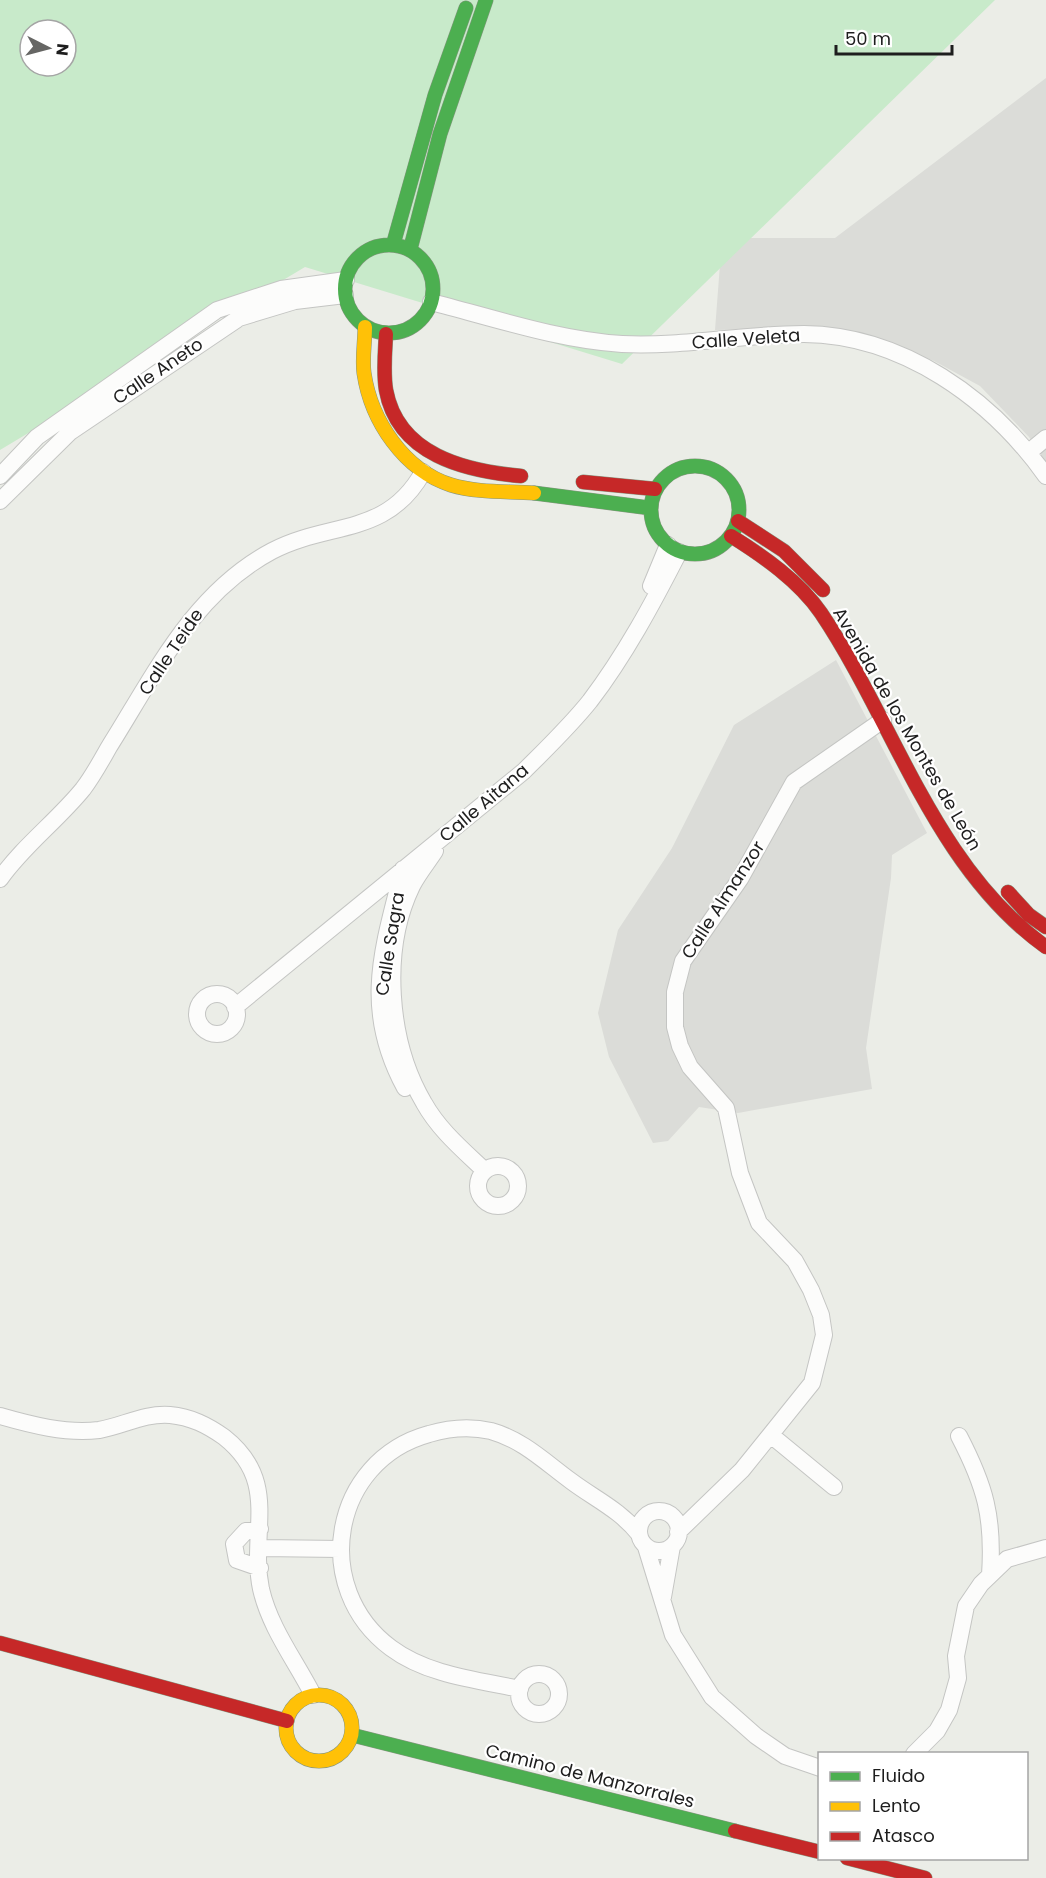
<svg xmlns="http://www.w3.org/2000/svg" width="1046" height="1878" font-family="Poppins,sans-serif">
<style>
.residential{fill:#dbdcd8}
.grass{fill:#c8eaca;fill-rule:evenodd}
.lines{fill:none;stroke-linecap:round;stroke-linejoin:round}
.street-casing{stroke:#c4c5c3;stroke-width:18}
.fast-casing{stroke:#879680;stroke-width:15}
.slow-casing{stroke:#879680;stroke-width:15}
.jam-casing{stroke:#879680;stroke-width:15}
.street{stroke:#fcfcfb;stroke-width:16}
.fast{stroke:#4caf50;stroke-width:14}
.slow{stroke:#ffc107;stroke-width:14}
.jam{stroke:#c62828;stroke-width:14}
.labels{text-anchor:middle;stroke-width:4.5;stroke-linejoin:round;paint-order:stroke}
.street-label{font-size:18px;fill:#1e1e1e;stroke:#fff}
</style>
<rect width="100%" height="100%" fill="#ebede7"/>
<!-- residential -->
<path class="residential" d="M1046,78V462L1029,437L980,386L934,361L883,340L832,328L715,330L722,238H835Z
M836,660L927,833L892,855L891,878L866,1048L872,1089L738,1113L699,1107L668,1141L653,1143L609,1057L598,1013L618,930L672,848L734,725Z"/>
<!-- grass -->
<path class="grass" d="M0,0H995L622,364L305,267L0,450ZM30,30H66V66H30Z"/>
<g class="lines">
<defs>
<path id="street" d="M431,302C494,318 558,340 622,344C683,347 743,334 804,334C903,335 991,399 1046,476
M1029,452L1046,438
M0,476L37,437L217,310L281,289L346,280
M0,501L70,432L239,318L295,301L345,295
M651,586L668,545
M435,851C428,862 418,874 412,886C381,950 388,1042 424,1103C439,1130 463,1150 485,1171
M403,869C382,951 362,1009 405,1088
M0,879C23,846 57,821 83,789C93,776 101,761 109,747C155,674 193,593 272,551C329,521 387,537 423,472
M197 1014a20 20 0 1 1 40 0a20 20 0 1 1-40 0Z
M235,1007L524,771C547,748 570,726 590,701C625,655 653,603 679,552
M478 1186a20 20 0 1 1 40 0a20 20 0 1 1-40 0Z
M0,1416C31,1425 66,1434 99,1430C123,1426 144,1413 170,1415C191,1417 207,1425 224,1437C281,1482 249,1531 261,1589C270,1628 295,1660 313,1695
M772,1436L834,1487
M959,1436C985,1486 994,1517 990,1575
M639 1531a20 20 0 1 1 40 0a20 20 0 1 1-40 0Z
M260,1529L246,1531L234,1544L237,1560L260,1568
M678,1532L742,1470L812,1383L824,1335L821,1315L811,1290L795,1261L759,1223L740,1173L726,1108L690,1067L680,1046L675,1027V992L683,961L740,879L794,782L883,720
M646,1547L673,1635L712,1697L756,1736L785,1756L820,1768
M260,1548L341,1549
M663,1597L672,1546
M519 1694a20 20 0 1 1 40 0a20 20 0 1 1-40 0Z
M520,1689C477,1680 427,1675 391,1648C310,1588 331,1461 429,1434C449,1428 470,1426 491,1431C523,1440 545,1462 571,1481C595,1499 620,1510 639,1534
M914,1754L937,1731L949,1710L958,1678L956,1656L966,1606L981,1584L1007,1559L1046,1548"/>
<path id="fast" d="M345 289a44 44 0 1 1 88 0a44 44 0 1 1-88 0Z
M393,245L435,95L466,8
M410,250L440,134L486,0
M651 510a44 44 0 1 1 88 0a44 44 0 1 1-88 0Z
M534,493L650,508
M352,1735L735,1831"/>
<path id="slow" d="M365,327C365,342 362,358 364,373C371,421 404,470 451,485C478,493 506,491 534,493
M286 1728a33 33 0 1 1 66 0a33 33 0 1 1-66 0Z"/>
<path id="jam" d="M386,334C385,353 383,372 386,390C398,455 465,471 521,476
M583,482L655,489
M738,521L784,551L823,590
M731,536C763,556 799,581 821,613C895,723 934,867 1046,947
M1008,892L1029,915L1046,927
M0,1643L287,1721
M735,1831L820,1852
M847,1858L925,1878"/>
</defs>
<!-- street casing -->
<use href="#street" class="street-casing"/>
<!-- fast casing -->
<use href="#fast" class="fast-casing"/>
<!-- slow casing -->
<use href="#slow" class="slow-casing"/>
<!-- jam casing -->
<use href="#jam" class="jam-casing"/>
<!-- street -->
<use href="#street" class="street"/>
<!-- fast -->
<use href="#fast" class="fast"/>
<!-- slow -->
<use href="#slow" class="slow"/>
<!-- jam -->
<use href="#jam" class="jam"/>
</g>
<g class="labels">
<!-- street labels -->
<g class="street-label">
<text transform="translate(746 339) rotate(-4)" y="6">Calle Veleta</text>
<text transform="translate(158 371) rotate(-34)" y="6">Calle Aneto</text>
<text transform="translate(171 652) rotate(-56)" y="6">Calle Teide</text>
<text transform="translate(907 729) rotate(60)" y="6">Avenida de los Montes de León</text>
<text transform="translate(484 803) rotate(-40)" y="6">Calle Aitana</text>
<text transform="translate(723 900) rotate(-57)" y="6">Calle Almanzor</text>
<text transform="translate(390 944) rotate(-81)" y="6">Calle Sagra</text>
<text transform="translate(590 1776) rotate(14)" y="6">Camino de Manzorrales</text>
</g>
</g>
<!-- legend -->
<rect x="818" y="1752" width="210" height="108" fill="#ffffff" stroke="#a5a5a5" stroke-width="1.5"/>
<rect x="830" y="1772" width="30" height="9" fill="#4caf50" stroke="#a5a5a5" stroke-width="1.5"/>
<text x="872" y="1782" font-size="18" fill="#1e1e1e">Fluido</text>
<rect x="830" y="1802" width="30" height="9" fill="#ffc107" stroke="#a5a5a5" stroke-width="1.5"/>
<text x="872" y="1812" font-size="18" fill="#1e1e1e">Lento</text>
<rect x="830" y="1832" width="30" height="9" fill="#c62828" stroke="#a5a5a5" stroke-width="1.5"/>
<text x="872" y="1842" font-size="18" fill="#1e1e1e">Atasco</text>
<!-- north arrow -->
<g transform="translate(48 48) rotate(96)"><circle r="28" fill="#ffffff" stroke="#a5a5a5" stroke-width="1.5"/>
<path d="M0-4.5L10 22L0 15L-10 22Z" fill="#666664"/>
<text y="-9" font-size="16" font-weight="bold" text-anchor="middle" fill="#1e1e1e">N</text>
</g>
<!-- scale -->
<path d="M836 45v9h116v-9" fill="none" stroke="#1e1e1e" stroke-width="3"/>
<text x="845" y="45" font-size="18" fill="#1e1e1e" stroke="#ffffff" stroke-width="4.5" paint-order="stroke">50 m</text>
</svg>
